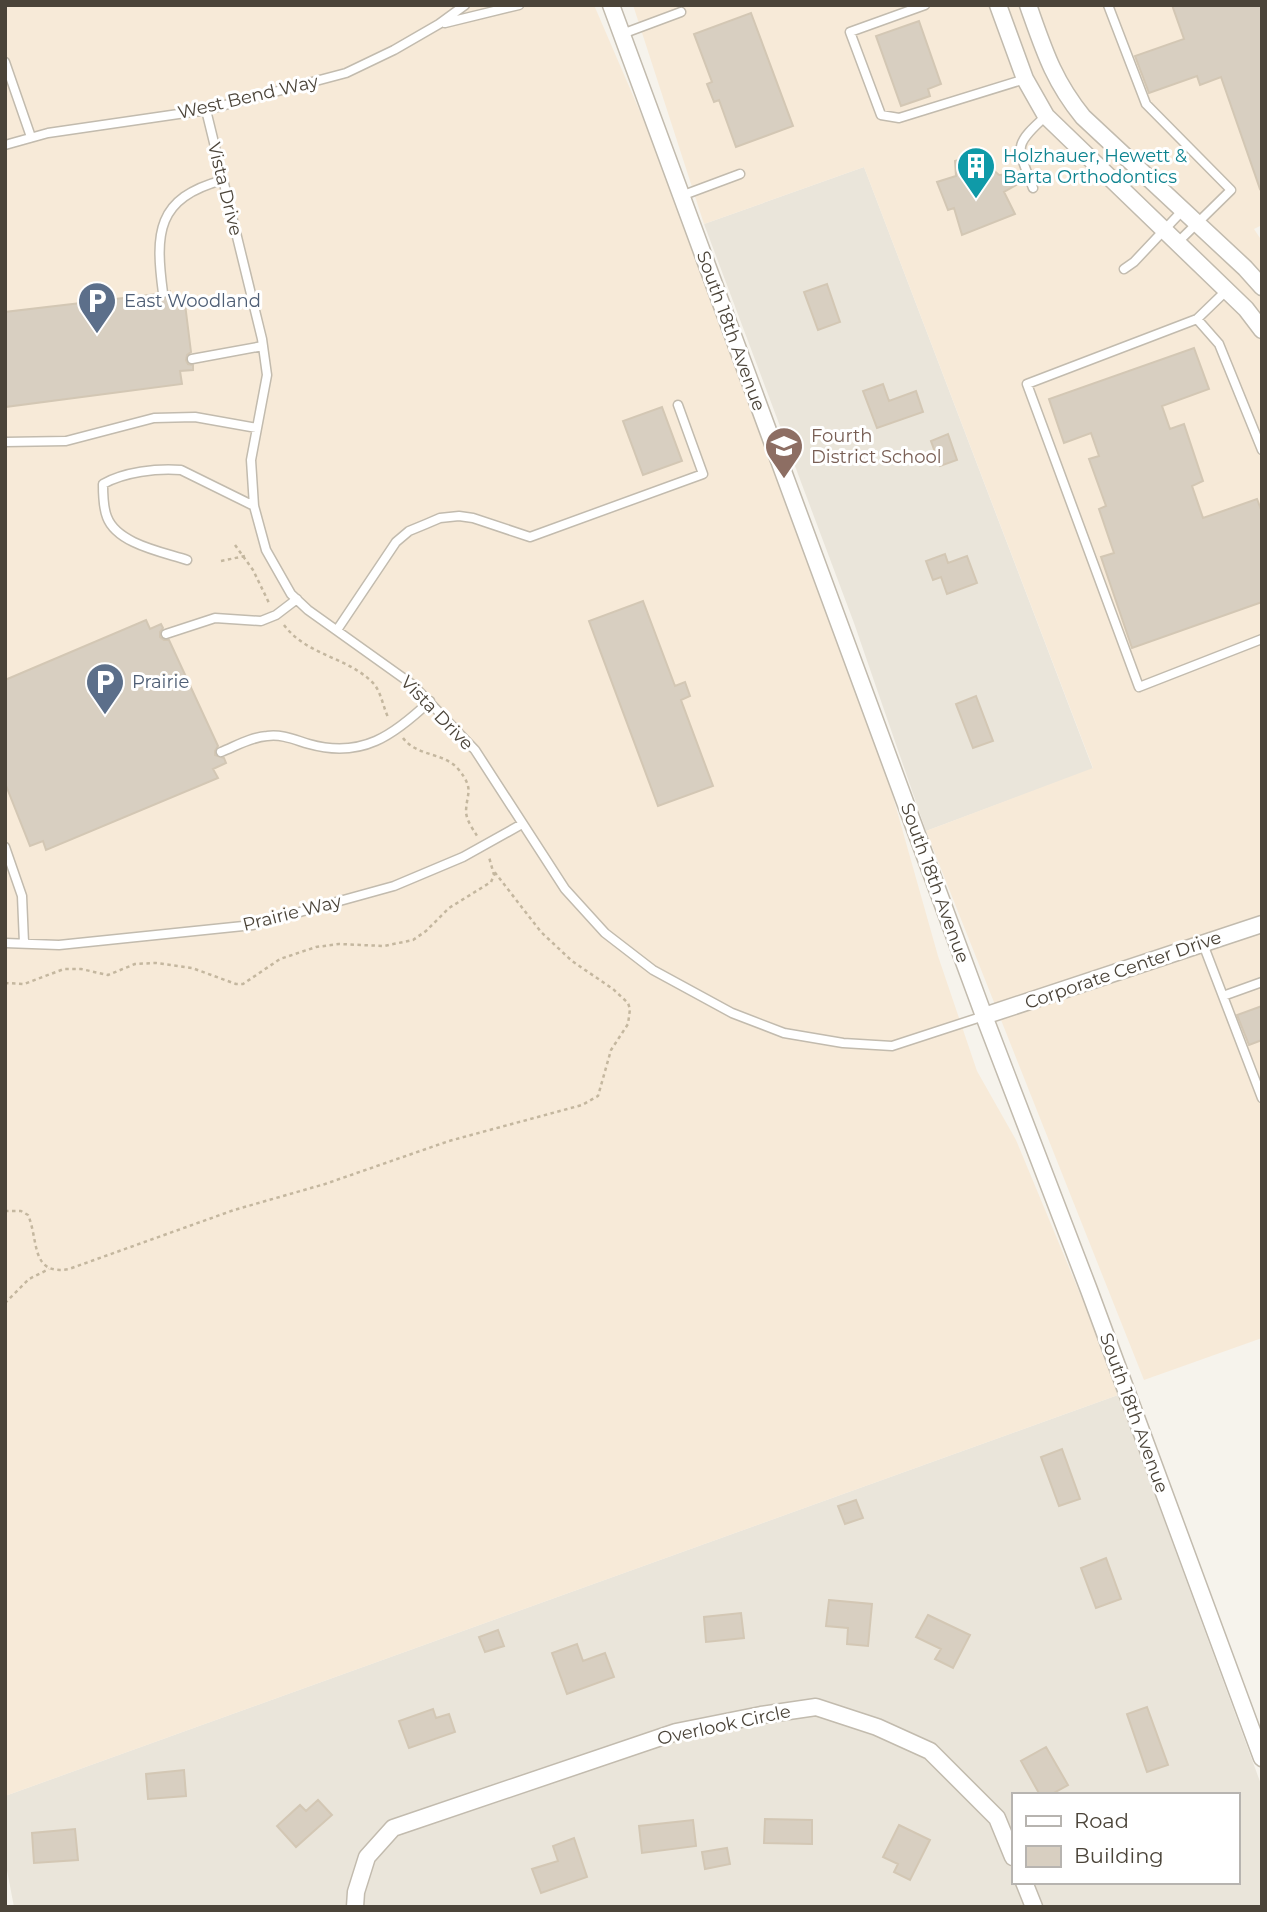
<svg xmlns="http://www.w3.org/2000/svg" width="1267" height="1912" font-family="Montserrat,sans-serif">
<style>
.residential{fill:#eae5da;fill-rule:evenodd}
.commercial{fill:#f7ead8}
.building{fill:#d8cfc1;stroke:#d3c7b4;stroke-width:2}
.lines{fill:none;stroke-linecap:round;stroke-linejoin:round}
.lane-casing{stroke:#c2bbae;stroke-width:11}
.street-casing{stroke:#c2bbae;stroke-width:19}
.path{stroke:#c4b79f;stroke-width:2.5;stroke-dasharray:3.5 3.5;stroke-linecap:butt}
.lane{stroke:#fff;stroke-width:8}
.street{stroke:#fff;stroke-width:16}
.labels{text-anchor:middle;stroke-width:6;stroke-linejoin:round;paint-order:stroke}
.street-label{font-size:18px;fill:#4b4439;stroke:#fff}
.culture-label{font-size:18px;fill:#0d838f;stroke:#fff;text-anchor:start}
.service-label{font-size:18px;fill:#4e5e75;stroke:#fff;text-anchor:start}
.education-label{font-size:18px;fill:#785e54;stroke:#fff;text-anchor:start}
</style>
<rect width="100%" height="100%" fill="#f6f3ec"/>
<!-- residential -->
<path class="residential" d="M864,167L1093,769L926,831L854,623L704,224Z
M1118,1395L1262,1787V1907H14L5,1860V1796ZM1013,1795H1237V1882H1013Z"/>
<!-- commercial -->
<path class="commercial" d="M5,5H594L647,128L888,779L938,956L977,1071L1016,1140L1093,1325L1118,1395L5,1796Z
M633,5H1262V225L1254,229L1262,241V1338L1144,1380L926,831L1093,768L864,167L704,224Z"/>
<!-- building -->
<path class="building" d="M1172,5H1262V188L1260,189L1221,77L1200,85L1197,76L1149,93L1135,56L1184,39Z
M751,13L793,126L736,147L719,100L714,102L707,84L712,82L694,34Z
M919,21L941,84L928,89L930,96L901,106L876,36Z
M965,158L983,161L999,175L1011,174L1016,185L1004,192L1015,214L962,235L954,208L948,210L937,182L956,176L955,161Z
M827,284L840,322L818,330L804,292Z
M170,292L172,306L185,304L191,352L187,355L186,360L188,364L193,365V370L180,371L182,384L5,407V312L157,294L160,299H164Z
M1194,348L1209,389L1162,406L1170,429L1184,424L1203,481L1192,486L1203,518L1257,499L1262,512V602L1132,648L1101,557L1114,553L1099,509L1106,506L1089,459L1099,456L1091,433L1064,443L1049,399Z
M883,384L889,401L916,391L923,412L877,428L863,391Z
M662,407L682,461L643,475L623,421Z
M948,434L957,460L940,466L931,441Z
M945,554L948,563L967,556L977,583L947,594L941,577L933,580L926,561Z
M643,601L675,686L685,682L690,696L681,700L713,786L658,806L589,621Z
M146,620L150,629L161,624L163,628L160,632V637L164,640H169L218,746L215,751V755L224,758L226,763L213,769L218,778L46,850L43,841L30,846L5,783V680Z
M976,696L993,741L973,748L956,704Z
M1262,1006V1040L1249,1045L1237,1015Z
M1062,1449L1080,1499L1059,1506L1041,1457Z
M856,1500L863,1518L845,1524L838,1506Z
M1106,1558L1121,1599L1096,1608L1081,1568Z
M829,1600L872,1604L868,1646L847,1644L848,1628L826,1626Z
M741,1613L744,1638L706,1642L704,1617Z
M928,1615L970,1635L953,1668L935,1659L941,1649L916,1637Z
M498,1630L504,1646L485,1652L479,1637Z
M577,1644L583,1661L605,1653L614,1677L567,1694L552,1653Z
M1147,1707L1168,1765L1147,1772L1127,1714Z
M433,1709L436,1718L449,1714L455,1732L409,1748L399,1721Z
M1046,1747L1068,1785L1050,1795H1040L1021,1761Z
M184,1770L186,1796L148,1799L146,1774Z
M318,1800L332,1815L296,1847L277,1826L300,1805L306,1811Z
M765,1819L812,1820V1844L764,1843Z
M693,1820L696,1846L642,1853L639,1826Z
M899,1825L930,1840L910,1880L894,1872L898,1864L883,1857Z
M75,1829L78,1860L34,1863L32,1833Z
M574,1838L587,1877L541,1893L532,1869L558,1861L553,1846Z
M727,1848L730,1864L705,1869L702,1852Z"/>
<g class="lines">
<defs>
<path id="lane" d="M925,5L850,32L881,115L899,118L1025,79
M1108,5L1146,104L1231,190L1177,243
M445,23L519,5
M622,34L681,12
M5,62L31,137
M206,110L262,339L267,375L251,460L254,506L266,550L291,594L308,610L413,685L475,750L565,889L605,933L653,970L732,1013L784,1033L843,1043L892,1046L984,1016
M5,145L48,133L206,110L346,73L394,50L439,24L465,5
M1033,188C1018,147 1011,147 1046,116
M681,196L740,174
M1124,269L1134,262L1183,210
M1227,290L1197,319L1027,384L1139,687L1262,639
M163,293C155,233 156,198 223,180
M1197,319L1219,344L1262,450
M192,359L263,346
M5,442L66,441L154,418L195,417L257,428
M187,560C163,552 117,544 107,517C103,507 103,495 103,484C124,472 157,468 181,470L254,506
M337,630L396,542L409,531L426,524L440,518L459,516L473,518L530,537L703,474L678,405
M166,634L215,618L261,621L276,615L297,599
M221,752C236,746 251,737 267,736C283,734 295,740 309,744C362,759 394,735 430,701
M5,847L22,896L24,943
M5,943L59,945L253,925L394,886L463,857L522,824
M1203,944L1262,1098
M1223,996L1262,982"/>
<path id="street" d="M611,5L984,1016L1089,1290L1262,1758
M998,5L1025,79L1046,116L1246,309L1262,330
M1028,5C1044,50 1053,80 1083,117L1245,268L1262,287
M984,1016L1262,924
M1024,1882L1034,1907
M355,1907L356,1892L367,1857L393,1828L676,1732L761,1715L816,1707L877,1727L930,1751L997,1818L1013,1857"/>
</defs>
<!-- lane casing -->
<use href="#lane" class="lane-casing"/>
<!-- street casing -->
<use href="#street" class="street-casing"/>
<!-- path -->
<path class="path" d="M235,545L253,570L270,605
M221,561L245,556
M284,625C307,656 349,657 374,684C382,694 383,708 389,719
M403,738C417,757 445,752 459,770C474,789 467,792 466,811C466,820 473,829 477,836
M5,983L24,984L64,969H81L108,975L135,964L156,963L192,968L236,984H243L280,959L316,947L339,944L384,946L413,940L426,931L449,908L491,882L494,875L489,857
M5,1211H21L28,1215C39,1240 30,1276 69,1269L234,1210L325,1184L449,1141L582,1105L598,1096L611,1050L628,1024L630,1009L628,1003L613,989L572,961L541,932L493,870
M5,1303L29,1279L49,1269"/>
<!-- lane -->
<use href="#lane" class="lane"/>
<!-- street -->
<use href="#street" class="street"/>
</g>
<!-- icons -->
<defs>
<symbol id="building-pin" viewBox="-11 -11 22 30"><path d="M0 17L-7.5 6A9.5 9.5 0 1 1 7.5 6Z" fill="#0f9aa8" stroke="#fff"/><path d="M-4-6H4V6H1V3H-1V6H-4ZM-2.5-4.3h1.7v1.8h-1.7ZM.8-4.3h1.7v1.8H.8ZM-2.5-1h1.7V.8h-1.7ZM.8-1h1.7V.8H.8Z" fill="#fff"/></symbol>
<symbol id="parking-pin" viewBox="-11 -11 22 30"><path d="M0 17L-7.5 6A9.5 9.5 0 1 1 7.5 6Z" fill="#5c6f8a" stroke="#fff"/><path d="M-3.5-5.5H1a3.5 3.5 0 0 1 0 7H-1V5.5H-3.5ZM-1-3.4V-.6H.8a1.4 1.4 0 0 0 0-2.8Z" fill="#fff"/></symbol>
<symbol id="school-pin" viewBox="-11 -11 22 30"><path d="M0 17L-7.5 6A9.5 9.5 0 1 1 7.5 6Z" fill="#8d6e63" stroke="#fff"/><path d="M0-5L7-2L0 1L-7-2ZM-4 1L0 2.5L4 1V4Q0 6-4 4Z" fill="#fff"/></symbol>
</defs>
<g fill-rule="evenodd">
<use href="#building-pin" x="954" y="144" width="44" height="60"/>
<use href="#parking-pin" x="75" y="279" width="44" height="60"/>
<use href="#school-pin" x="762" y="424" width="44" height="60"/>
<use href="#parking-pin" x="83" y="660" width="44" height="60"/>
</g>
<g class="labels">
<!-- street labels -->
<g class="street-label">
<text transform="translate(248 97) rotate(-13)" y="6">West Bend Way</text>
<text transform="translate(225 189) rotate(76)" y="6">Vista Drive</text>
<text transform="translate(731 331) rotate(70)" y="6">South 18th Avenue</text>
<text transform="translate(437 713) rotate(46)" y="6">Vista Drive</text>
<text transform="translate(935 883) rotate(70)" y="6">South 18th Avenue</text>
<text transform="translate(292 913) rotate(-14)" y="6">Prairie Way</text>
<text transform="translate(1123 970) rotate(-19)" y="6">Corporate Center Drive</text>
<text transform="translate(1134 1413) rotate(70)" y="6">South 18th Avenue</text>
<text transform="translate(724 1725) rotate(-12)" y="6">Overlook Circle</text>
</g>
<!-- culture labels -->
<g class="culture-label">
<text x="1003" y="162">Holzhauer, Hewett &amp;<tspan x="1003" dy="21">Barta Orthodontics</tspan></text>
</g>
<!-- service labels -->
<g class="service-label">
<text x="124" y="307">East Woodland</text>
<text x="132" y="688">Prairie</text>
</g>
<!-- education labels -->
<g class="education-label">
<text x="811" y="442">Fourth<tspan x="811" dy="21">District School</tspan></text>
</g>
</g>
<!-- border -->
<rect width="1267" height="1912" fill="none" stroke="#4b4439" stroke-width="14"/>
<!-- legend -->
<rect x="1012" y="1793" width="228" height="91" fill="#ffffff" stroke="#b7b4b0" stroke-width="2"/>
<rect x="1026" y="1816" width="35" height="10" fill="#ffffff" stroke="#b7b4b0" stroke-width="2"/>
<text x="1074" y="1828" font-size="21" fill="#4b4439">Road</text>
<rect x="1026" y="1846" width="35" height="21" fill="#d8cfc1" stroke="#b7b4b0" stroke-width="2"/>
<text x="1074" y="1863" font-size="21" fill="#4b4439">Building</text>
</svg>
